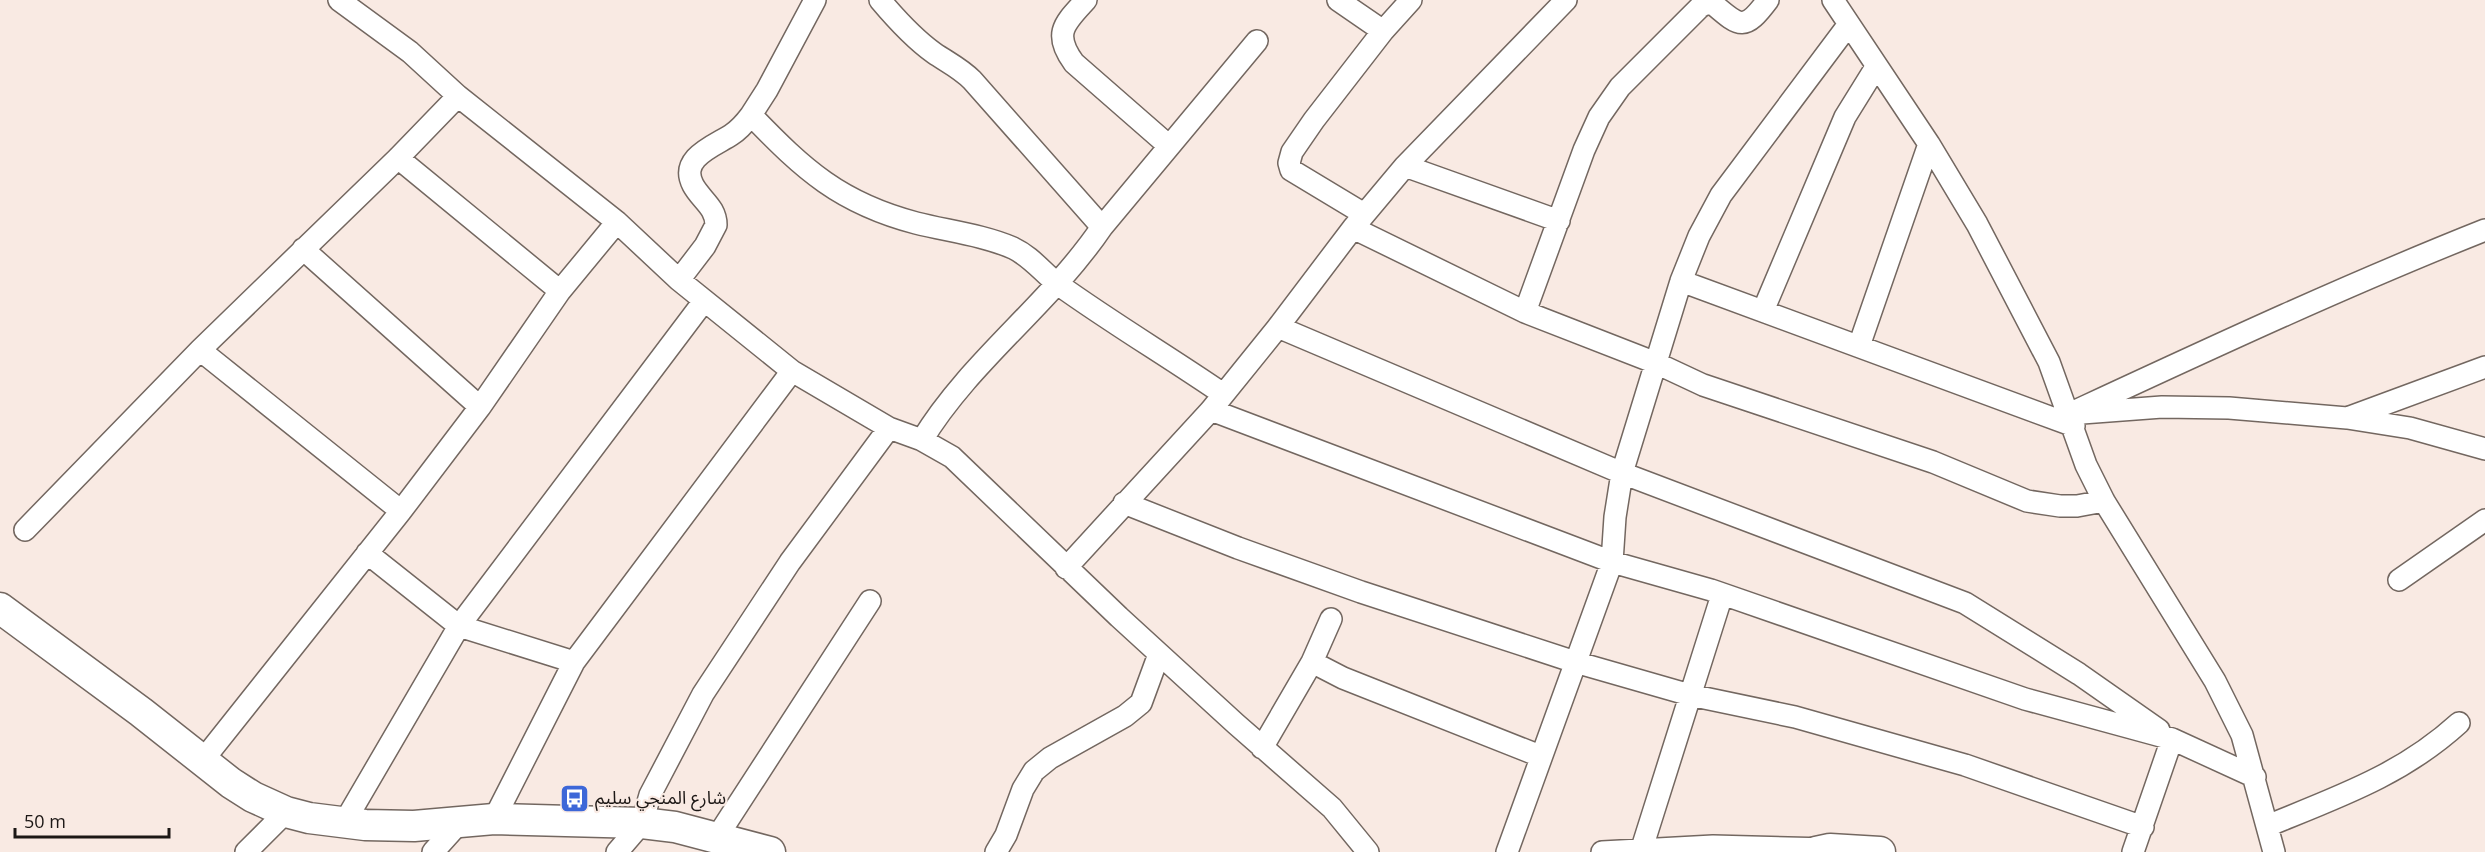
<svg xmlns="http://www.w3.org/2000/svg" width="2485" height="852" font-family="'Open Sans','Noto Sans Arabic',sans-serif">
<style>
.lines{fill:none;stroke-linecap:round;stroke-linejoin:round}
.street-casing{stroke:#736760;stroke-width:24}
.secondary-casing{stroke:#736760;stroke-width:33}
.street{stroke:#fff;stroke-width:21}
.secondary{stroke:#fff;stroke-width:30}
.labels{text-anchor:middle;stroke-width:4.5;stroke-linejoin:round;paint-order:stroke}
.poi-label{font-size:18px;fill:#1c1715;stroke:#f9eae3;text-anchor:start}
</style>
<rect width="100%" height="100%" fill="#f9eae3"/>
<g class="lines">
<defs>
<path id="street" d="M339,0L410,52L458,96
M815,0L767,90L751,115C804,170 840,203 916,223C948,231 983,235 1013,248C1032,257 1043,273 1059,285C1112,323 1169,357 1223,394
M880,0C896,19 913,38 934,53C947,62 960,68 972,80L1102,227
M1086,0C1065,23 1052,33 1074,63L1169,146
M1338,0L1383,31
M1833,0L1929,144L1977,224L2049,362L2086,465L2104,501L2215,681L2242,735L2274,852
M398,158L560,291
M1405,166L1559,221
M1364,214L1291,170L1289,163L1292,152L1314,120L1383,31L1411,0
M1353,228L1525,312L1656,363L1703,385L1933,462L2027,501L2060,506H2077L2104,501
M303,249L480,407
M679,280L705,246L716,225C716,207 701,200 693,185C679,158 714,146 731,135C739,130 745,123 751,115
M1681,281L2074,426
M1763,311L1845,117L1876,67
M1525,312L1584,150L1599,117L1620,87L1700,7L1707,3H1712C1740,27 1744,32 1768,0
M1278,327L1622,473L1965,603L2079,674L2159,730
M1859,346L1929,144
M2485,367L2347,418L2410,428L2485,449
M1211,410L1612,562L1711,590L2025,699L2172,739
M2082,413L2162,407L2229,408L2347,418
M2069,414C2207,350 2344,286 2485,230
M922,440C969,362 1050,304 1102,227L1257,41
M1124,503L1238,548L1361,592L1575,662L1690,695L1795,717L1965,765L2143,827
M401,511L480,407L560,291L617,222
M25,530L200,350
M367,553L459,626L574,662
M1066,568L1211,410L1278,327L1353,228L1405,166L1566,0
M2399,580L2485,520
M1312,662L1331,619
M1262,748L1312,662L1343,678L1540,756
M203,760L401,511L200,350L398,158L458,96L617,222L679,280L792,371L889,428L922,440L952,457L1119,617L1236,724L1332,808L1368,852
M494,819L574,662L792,371
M344,823L459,626L704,301
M2267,826C2338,797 2402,775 2459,723
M717,837L870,601
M1642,848L1722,595
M246,852L286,812
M433,852L460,822
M617,852L642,823L650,795L703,694L790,562L889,428
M996,852L1006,835L1023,789L1034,771L1050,758L1125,716L1141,703L1159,654
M1507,852L1612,562L1615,517L1622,473L1681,281L1699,236L1721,195L1849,24
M1602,852L1713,846L1829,849
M2133,852L2172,739L2255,777"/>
<path id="secondary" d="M0,608L141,712L231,783L253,797L286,812L309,818L365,825L414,826L494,819L642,823L675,827L770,852
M1816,852L1830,849L1880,852"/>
</defs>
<!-- street casing -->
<use href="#street" class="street-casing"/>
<!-- secondary casing -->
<use href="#secondary" class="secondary-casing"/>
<!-- street -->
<use href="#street" class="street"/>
<!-- secondary -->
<use href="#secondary" class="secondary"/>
</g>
<!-- icons -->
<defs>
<symbol id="bus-square" viewBox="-11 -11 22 22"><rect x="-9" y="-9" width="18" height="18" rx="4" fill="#3d67d8" stroke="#f9eae3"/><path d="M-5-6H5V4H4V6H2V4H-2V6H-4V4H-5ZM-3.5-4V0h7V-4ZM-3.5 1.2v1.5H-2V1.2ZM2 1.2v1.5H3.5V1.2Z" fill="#fff"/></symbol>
</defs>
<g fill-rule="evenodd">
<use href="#bus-square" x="558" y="782" width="33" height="33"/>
</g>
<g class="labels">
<!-- poi labels -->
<g class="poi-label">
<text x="595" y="804">شارع المنجي سليم</text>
</g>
</g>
<!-- scale -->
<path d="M15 828v9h154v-9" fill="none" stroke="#1c1715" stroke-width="3"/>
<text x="24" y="828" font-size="18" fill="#1c1715" stroke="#f9eae3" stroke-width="4.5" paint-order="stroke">50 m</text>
</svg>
